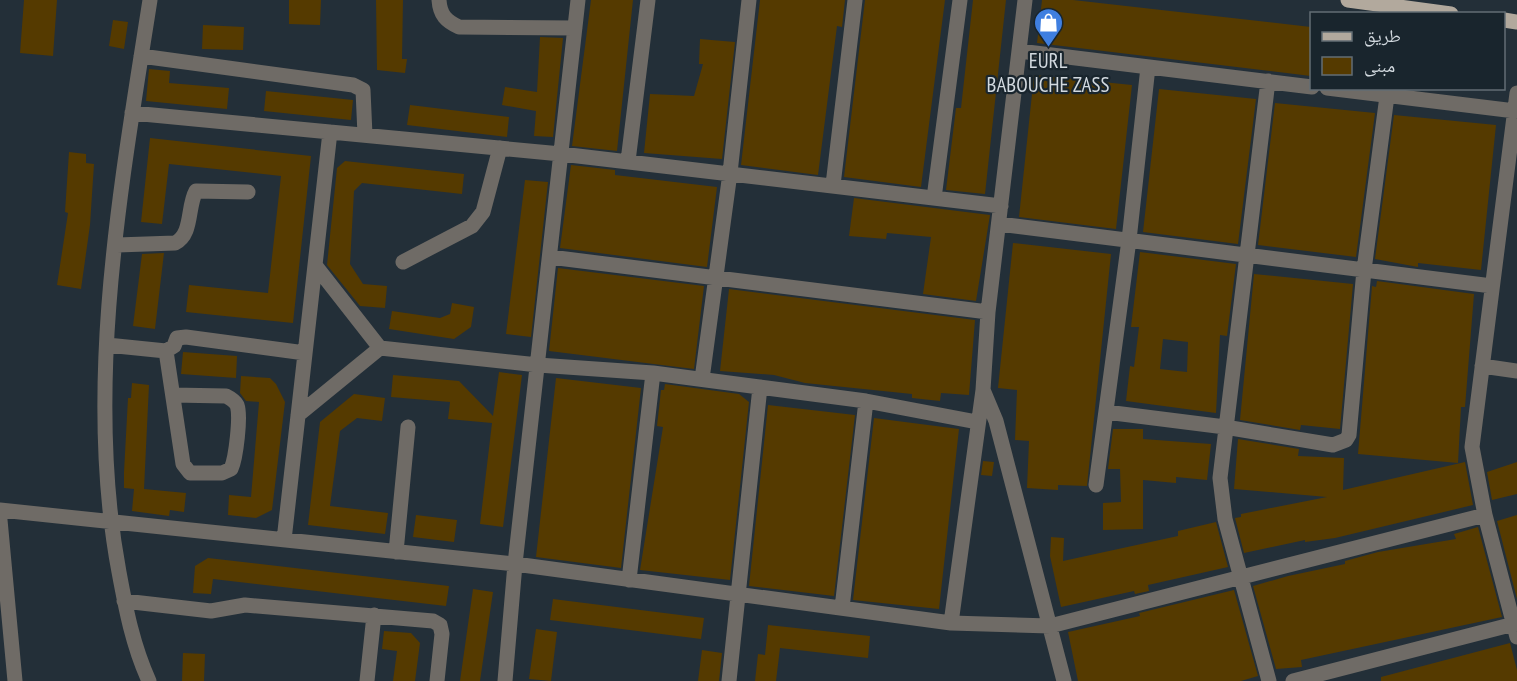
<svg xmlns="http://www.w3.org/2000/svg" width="1517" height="681" font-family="'PT Sans Narrow','Noto Naskh Arabic',sans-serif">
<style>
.building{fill:#553a00;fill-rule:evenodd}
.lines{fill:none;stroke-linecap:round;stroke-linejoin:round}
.minor{stroke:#6f6b66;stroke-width:15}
.major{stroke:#b2a99d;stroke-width:15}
.labels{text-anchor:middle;stroke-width:4.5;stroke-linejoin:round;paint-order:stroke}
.poi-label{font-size:21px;fill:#d2d9df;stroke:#19252d}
</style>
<rect width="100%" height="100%" fill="#232f38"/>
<!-- building -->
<path class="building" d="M24,0H57L53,56L20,53Z
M289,0H321L320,25L289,24Z
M376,0H403L402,59H407L405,73L377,70Z
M591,0H633L617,151L572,146Z
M760,0H845L842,27L837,26L818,175L741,165Z
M865,0H945L921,187L844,177Z
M973,0H1006L985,194L946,190L956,108H961Z
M1042,0H1073L1311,27V76L1037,43Z
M113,20L128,22L124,49L109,46Z
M203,25L244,27L243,50L202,49Z
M540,37L563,38L553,137L534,136L536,111L502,105L505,87L537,92Z
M700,39L735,42L722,159L644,153L650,94L694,96L703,64H699Z
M149,69L170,71L169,83L229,88L227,109L146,101Z
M1034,75L1132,85L1116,229L1019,217Z
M1159,89L1256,99L1238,244L1143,232Z
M266,91L353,100L351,120L264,111Z
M1275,103L1375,113L1356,257L1258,245Z
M410,105L509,117L507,137L407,125Z
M1394,115L1496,125L1481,270L1418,263V267L1375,259Z
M150,138L311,156L293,323L186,312L189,285L268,293L281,176L169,164L162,224L141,222Z
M69,152L86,154V163L94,164L90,225L81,289L57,285L68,213L65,212Z
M345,161L464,174L462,194L362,183L354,191L350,264L363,284L387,286L385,308L360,306L327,265L337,168Z
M571,165L615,170V175L717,187L707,267L560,248Z
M525,180L548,182L531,337L506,334Z
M854,198L990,215L976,301L923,294L931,237L887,233L886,239L849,236Z
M1013,243L1111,254L1087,486L1058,485V490L1027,488L1029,441L1015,440L1017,390L998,388Z
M1140,252L1236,264L1227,336L1220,335L1216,413L1126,401L1130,366L1134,367L1139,327H1131ZM1163,339L1188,342L1187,372L1160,369Z
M164,253L155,329L133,326L142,254Z
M558,268L704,286L694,369L549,351Z
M1254,274L1353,284L1340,429L1301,425L1300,430L1240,420Z
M1377,281L1474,294L1465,407H1461L1458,463L1358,454L1372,286L1376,287Z
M729,289L975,320L969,395L941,393L940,401L912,398V394L805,383L774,375L720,371Z
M452,303L474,307L471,327L454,339L389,329L392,311L440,318L450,314Z
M183,352L237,356L236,378L181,374Z
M499,372L522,375L503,527L480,524L492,423L448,419L450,402L391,397L393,375L459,381L493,416Z
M241,376L270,378L276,384L285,402L272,510L256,518L228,515L229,495L251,497L259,402L246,401L240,393Z
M556,378L641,388L621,568L536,557Z
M132,383L149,385L144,489L186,493L184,512L170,510L169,516L132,511L134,489L124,488V472L128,398H131Z
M665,384L739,394L749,402L730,580L640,570L663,427L657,426L661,390H664Z
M354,394L385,398L382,421L357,418L340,431L330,506L388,513L385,534L308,525L320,422Z
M768,405L855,415L834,596L749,586Z
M874,418L959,429L939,609L853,600Z
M1113,429H1143V439L1211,444L1207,480L1176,477V483L1143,480V529L1103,530V503L1121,502L1120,469H1108Z
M1238,439L1299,449L1298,456L1344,458L1343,490L1465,462L1473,505L1335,538L1305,542V540L1244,553L1235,518L1241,517V514L1327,497L1234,489Z
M983,461L994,462L992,476L981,475Z
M1517,462V494L1492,500L1487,472Z
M416,515L457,520L454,542L413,537Z
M1517,515V599L1497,521Z
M1216,522L1228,567L1148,585L1149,591L1135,594L1134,591L1061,607L1050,556L1051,537L1064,538L1063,561L1178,536V531Z
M1478,527L1502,617L1301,660L1302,667L1276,669L1253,586L1288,576L1345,564V561L1378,552L1456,539L1454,534Z
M208,558L449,586L446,606L213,579L211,594L193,593L195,566Z
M473,589L493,592L480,681H460Z
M1234,590L1258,676L1241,681H1078L1068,632L1140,616L1139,613Z
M553,599L704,618L701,639L550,620Z
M768,625L870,636L868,658L780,648L776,681H755L758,654L765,655Z
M536,629L557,632L551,681L529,679Z
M384,631L411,633L420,643L415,681H393L397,651L382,649Z
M1510,643L1517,670V681H1381V677Z
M702,650L722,653L719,681H698Z
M183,653L205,654L204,681H182Z"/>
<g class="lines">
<!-- minor -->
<path class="minor" d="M439,0C440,15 446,21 459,27L575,28
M1019,51L1312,87
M141,56L353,85L363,90L365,135
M1268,81L1220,478L1225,519L1269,681
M1327,88L1515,111
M1517,93L1472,447L1485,515L1517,637
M132,113L561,154L1001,206
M628,161L648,0
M833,185L855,0
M934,198L960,0
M999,224L1492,286
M117,245L175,243C193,234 187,207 196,191L248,192
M550,257L988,312
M403,262L472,226L483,212L500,148
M107,345L166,351L174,346L177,338L186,337L305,353
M380,348L538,365L653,373L866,401L977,422
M166,351L183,464L190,473H222L231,469C236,458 241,416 237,405C234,400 230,398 226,396L173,395
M1482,366L1517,371
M702,379L730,173L749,0
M983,390L996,421L1064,681
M1106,412L1225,427L1333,445L1346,440L1349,435L1364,270L1387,96
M298,415L380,348L315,265
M1096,485L1129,240L1148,67
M0,510L515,564L951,623L1050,626L1485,515
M0,520L15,681
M284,540L330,132
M396,552L408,427
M629,580L653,373
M124,601L211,611L245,605L433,621L440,625L442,634L437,681
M842,608L866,401
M951,623L983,390L988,312L1025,0
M149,681C133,646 126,610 119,572C84,386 121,185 150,0
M367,681L374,615
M505,681L515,564L578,0
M729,681L760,387
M1293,681L1514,624"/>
<!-- major -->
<path class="major" d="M1348,0L1451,14
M1504,20L1517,22"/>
</g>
<!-- icons -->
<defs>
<symbol id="shop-pin" viewBox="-11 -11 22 30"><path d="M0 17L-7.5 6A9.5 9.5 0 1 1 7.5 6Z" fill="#3f7fe0" stroke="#19252d"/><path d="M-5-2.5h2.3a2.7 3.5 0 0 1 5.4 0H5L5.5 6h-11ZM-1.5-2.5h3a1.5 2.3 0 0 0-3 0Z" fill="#fff"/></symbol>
</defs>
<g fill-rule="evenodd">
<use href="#shop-pin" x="1032" y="6" width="33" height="45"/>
</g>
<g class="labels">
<!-- poi labels -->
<g class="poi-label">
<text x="1048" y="68">EURL<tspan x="1048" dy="24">BABOUCHE ZASS</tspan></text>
</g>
</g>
<!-- legend -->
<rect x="1310" y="12" width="195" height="78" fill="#19252d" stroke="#636d74" stroke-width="1.5"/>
<rect x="1322" y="32" width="30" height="9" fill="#b2a99d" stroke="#636d74" stroke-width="1.5"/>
<text x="1364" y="42" font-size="18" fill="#d2d9df">طريق</text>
<rect x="1322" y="57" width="30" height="18" fill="#553a00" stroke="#636d74" stroke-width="1.5"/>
<text x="1364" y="72" font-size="18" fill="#d2d9df">مبنى</text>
</svg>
